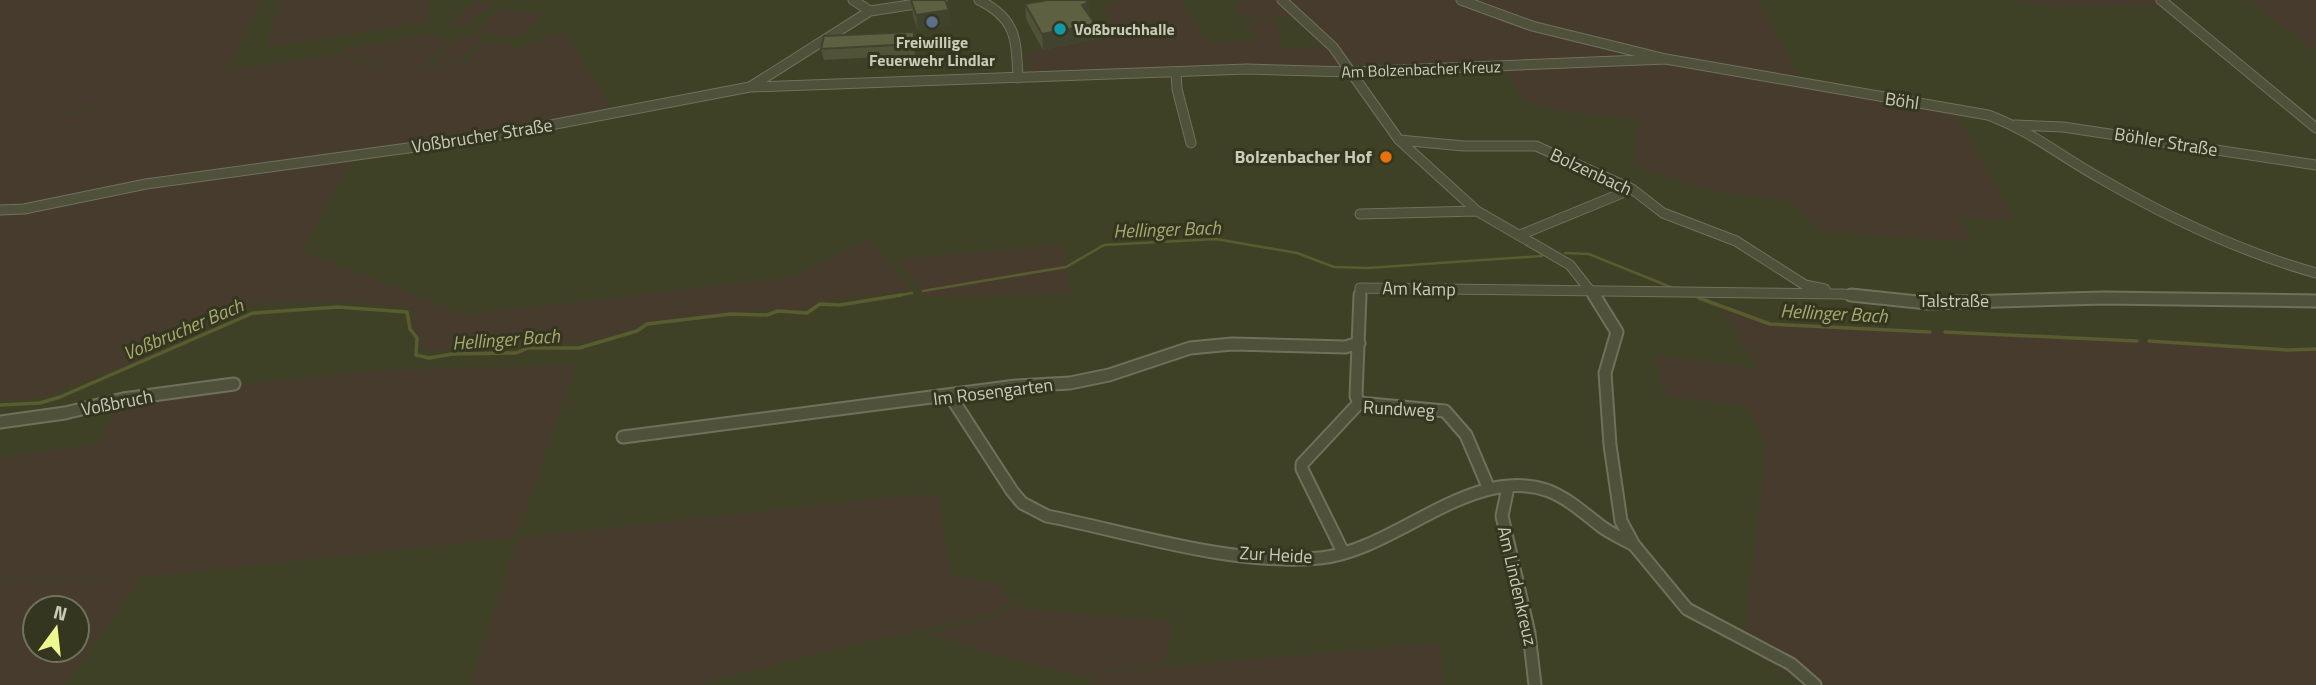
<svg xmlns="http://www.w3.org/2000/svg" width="2316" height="685" font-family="'Titillium Web',sans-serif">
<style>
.green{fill:#473b2d;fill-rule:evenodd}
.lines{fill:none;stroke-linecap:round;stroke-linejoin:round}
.stream-far1{stroke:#585c2f;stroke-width:2.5}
.stream{stroke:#585c2f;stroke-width:3.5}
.minor-far1-casing{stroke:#6f715b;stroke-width:11}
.minor-casing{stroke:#6f715b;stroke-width:15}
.minor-far1{stroke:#4f513a;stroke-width:9}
.minor{stroke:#4f513a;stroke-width:11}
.wall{fill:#515339}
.shaded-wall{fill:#42432e}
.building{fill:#5e6042;stroke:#42432e;stroke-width:2}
.service-dot{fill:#5c6f8a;stroke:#34361f;stroke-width:2.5}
.culture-dot{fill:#0f9aa8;stroke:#34361f;stroke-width:2.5}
.food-dot{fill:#e8710a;stroke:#34361f;stroke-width:2.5}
.labels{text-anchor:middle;stroke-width:6;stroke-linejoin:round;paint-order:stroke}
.far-poi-label{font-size:16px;font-weight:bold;fill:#c9cbb7;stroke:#34361f;text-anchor:start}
.far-street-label{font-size:16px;fill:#c9cbb7;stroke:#34361f}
.street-label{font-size:18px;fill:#c9cbb7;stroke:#34361f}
.poi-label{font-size:18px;font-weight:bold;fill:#c9cbb7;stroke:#34361f;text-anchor:end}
.water-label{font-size:19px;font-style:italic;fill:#a6aa70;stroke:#34361f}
</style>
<rect width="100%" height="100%" fill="#3f4126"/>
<!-- green -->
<path class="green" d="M0,0H262L228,69L77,112L0,119Z
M280,0H430L427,22L267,47Z
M1117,0H1180L1208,43L1253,40L1251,21L1275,20L1281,49L1327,47L1339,65L1335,68L1029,71L1027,53L1122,36L1103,7Z
M1251,0H1276L1296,17L1242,18L1234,4Z
M1288,0H1455L1500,17L1642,56L1358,69L1352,67L1318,25Z
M1474,0H1758L1800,80C1690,60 1579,39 1474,0Z
M2015,0H2161L2168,5L2053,7Z
M2249,0H2316V51Z
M476,1L494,3L465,27L447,24Z
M501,9L543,14L518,38L475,33Z
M565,31L613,110L534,127L0,207V120L76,114L211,73L339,54L366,63L420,74L342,54V50L435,33L431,37L452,40L422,66L400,64C410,66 461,66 467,61C473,56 477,48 483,43L513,45L510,50L492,58Z
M463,35L485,38L455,64L433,61Z
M1664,61L1955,111L2014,220L1958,218L1973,242L1824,231L1787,201L1711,190L1634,166L1638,119L1566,112L1524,101L1504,68Z
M354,156L301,251L466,315L793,277L870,239L911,290L818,302L808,310H751L648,321C627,334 602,339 578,342L428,351L419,347L422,339L412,327L413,309L354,302H265L224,317L151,356L41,398L0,401V212Z
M1063,245L1069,294L926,297L897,259Z
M1703,297L1771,322L2316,349V685H1802L1743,644L1767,444L1746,406L1665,396L1654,355L1758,368L1723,311Z
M576,365L516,537L144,577L99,580L0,578V458L96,444L121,401L233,385L387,370Z
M912,495L938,496L950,574L1000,585L1011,603L991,614L821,652L698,685H470L518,538Z
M141,579L65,685H0V580L99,582ZM77,608V650H35V608Z
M1015,605L1021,609L1173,621L1164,665L1098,671L1090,678L989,653L927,633L991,618Z
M1440,643L1443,685H1090L1092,679L1099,673Z"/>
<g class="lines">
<!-- stream-far1 -->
<path class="stream-far1" d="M1565,253L1589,254L1673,288
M923,291L1066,267L1104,245L1216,239L1297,253L1334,267L1368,268L1542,256
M890,297L912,293"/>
<!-- stream -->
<path class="stream" d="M1699,298L1770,324L1930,332
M1945,332L2137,341
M2149,341L2288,350L2316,349
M0,405L40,403L60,397L253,313L338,307L407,312L410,329L417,338L416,355L429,358L452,354L516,353L528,348H579L637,331L647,324L731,314L767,315L778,311L807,313L820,304L840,305L901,295"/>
<defs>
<path id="minor-far1" d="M853,0L870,11
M979,0C1017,19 1016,39 1018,78
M1282,0L1333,47L1399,140L1477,211L1570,265L1595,297
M1461,0L1532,26L1666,59L1988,115C2029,130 2062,157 2100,178C2167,217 2241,252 2316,273
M2161,0L2316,128
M1176,73L1177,89L1191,143
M753,87L1247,69L1349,72L1666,59
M2015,125L2063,127L2316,165
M1399,140L1464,146H1536L1632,189L1663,213L1736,241L1805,285L1825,289
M0,210L24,209L146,184L488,137L750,87L870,11L942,0
M1360,214L1477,211
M1520,235L1632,189
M1360,297V288L1843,294L1867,297"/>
<path id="minor" d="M1594,295L1617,332L1605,373L1610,445L1621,521L1634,545L1687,609L1791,664L1815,685
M1851,295L1927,303L2103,298L2316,301
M951,397L1012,491L1022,503L1047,516C1133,533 1231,566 1320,558C1395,551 1472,463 1549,491C1569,499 1585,514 1602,527C1612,534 1623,539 1634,545
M1359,403L1356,396L1360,295
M0,422L65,413L123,399L234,384
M623,437L1016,386L1070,383L1109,375L1190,348L1232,344L1345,347L1359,343
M1508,487L1502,516L1529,633L1535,685
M1343,552L1302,469V464L1359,403L1445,411L1466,435L1489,489"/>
</defs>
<!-- minor-far1 casing -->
<use href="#minor-far1" class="minor-far1-casing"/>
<!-- minor casing -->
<use href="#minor" class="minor-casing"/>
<!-- minor-far1 -->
<use href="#minor-far1" class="minor-far1"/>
<!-- minor -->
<use href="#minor" class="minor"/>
</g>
<!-- wall -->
<path class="wall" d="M911,0L951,25L918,31L913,15Z
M1088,3L1089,15L1095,24V39L1043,50L1026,19L1025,4Z
M914,32L915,43V55L824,60L821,49Z"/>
<!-- shaded-wall -->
<path class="shaded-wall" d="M1088,3L1089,18L1082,5Z
M949,10L951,25L918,31L916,15Z
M1095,24V39L1043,50L1042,34Z
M914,32L915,43V55L913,44Z"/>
<!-- building -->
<path class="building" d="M911,0H945L949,10L916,15Z
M1048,0H1086L1088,3L1082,5L1095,24L1042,34L1025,4Z
M914,32L913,44L821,49L824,36Z"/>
<!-- markers -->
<circle class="service-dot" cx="932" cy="22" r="7"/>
<circle class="culture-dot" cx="1060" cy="29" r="7"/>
<circle class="food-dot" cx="1386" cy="157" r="7"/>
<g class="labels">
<!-- far-poi labels -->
<g class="far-poi-label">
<text x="1074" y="35">Voßbruchhalle</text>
<text x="932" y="48" text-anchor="middle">Freiwillige<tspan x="932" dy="18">Feuerwehr Lindlar</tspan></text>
</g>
<!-- far-street labels -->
<g class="far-street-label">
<text transform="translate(1421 69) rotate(-2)" y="6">Am Bolzenbacher Kreuz</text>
</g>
<!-- street labels -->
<g class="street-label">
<text transform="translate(1902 101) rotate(8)" y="6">Böhl</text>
<text transform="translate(482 136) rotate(-9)" y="6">Voßbrucher Straße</text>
<text transform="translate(2166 142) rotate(9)" y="6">Böhler Straße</text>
<text transform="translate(1591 172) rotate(25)" y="6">Bolzenbach</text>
<text transform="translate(1419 289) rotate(1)" y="6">Am Kamp</text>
<text x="1954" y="307">Talstraße</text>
<text transform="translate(993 392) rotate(-7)" y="6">Im Rosengarten</text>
<text transform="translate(117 403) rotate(-11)" y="6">Voßbruch</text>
<text transform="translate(1399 409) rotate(3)" y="6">Rundweg</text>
<text transform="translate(1276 555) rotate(3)" y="6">Zur Heide</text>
<text transform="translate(1517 586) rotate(77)" y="6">Am Lindenkreuz</text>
</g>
<!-- poi labels -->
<g class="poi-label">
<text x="1372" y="163">Bolzenbacher Hof</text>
</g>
<!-- water labels -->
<g class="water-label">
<text transform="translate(1167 229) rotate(-2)" y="7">Hellinger Bach</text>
<text transform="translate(1834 313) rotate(3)" y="7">Hellinger Bach</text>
<text transform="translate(183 329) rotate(-23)" y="7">Voßbrucher Bach</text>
<text transform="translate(506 339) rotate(-4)" y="7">Hellinger Bach</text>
</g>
</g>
<!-- north arrow -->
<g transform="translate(56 629) rotate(15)"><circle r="33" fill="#34361f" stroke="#70725c" stroke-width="2"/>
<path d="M0-5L12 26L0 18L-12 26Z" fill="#edf98e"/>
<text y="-10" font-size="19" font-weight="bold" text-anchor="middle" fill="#c9cbb7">N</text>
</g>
</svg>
